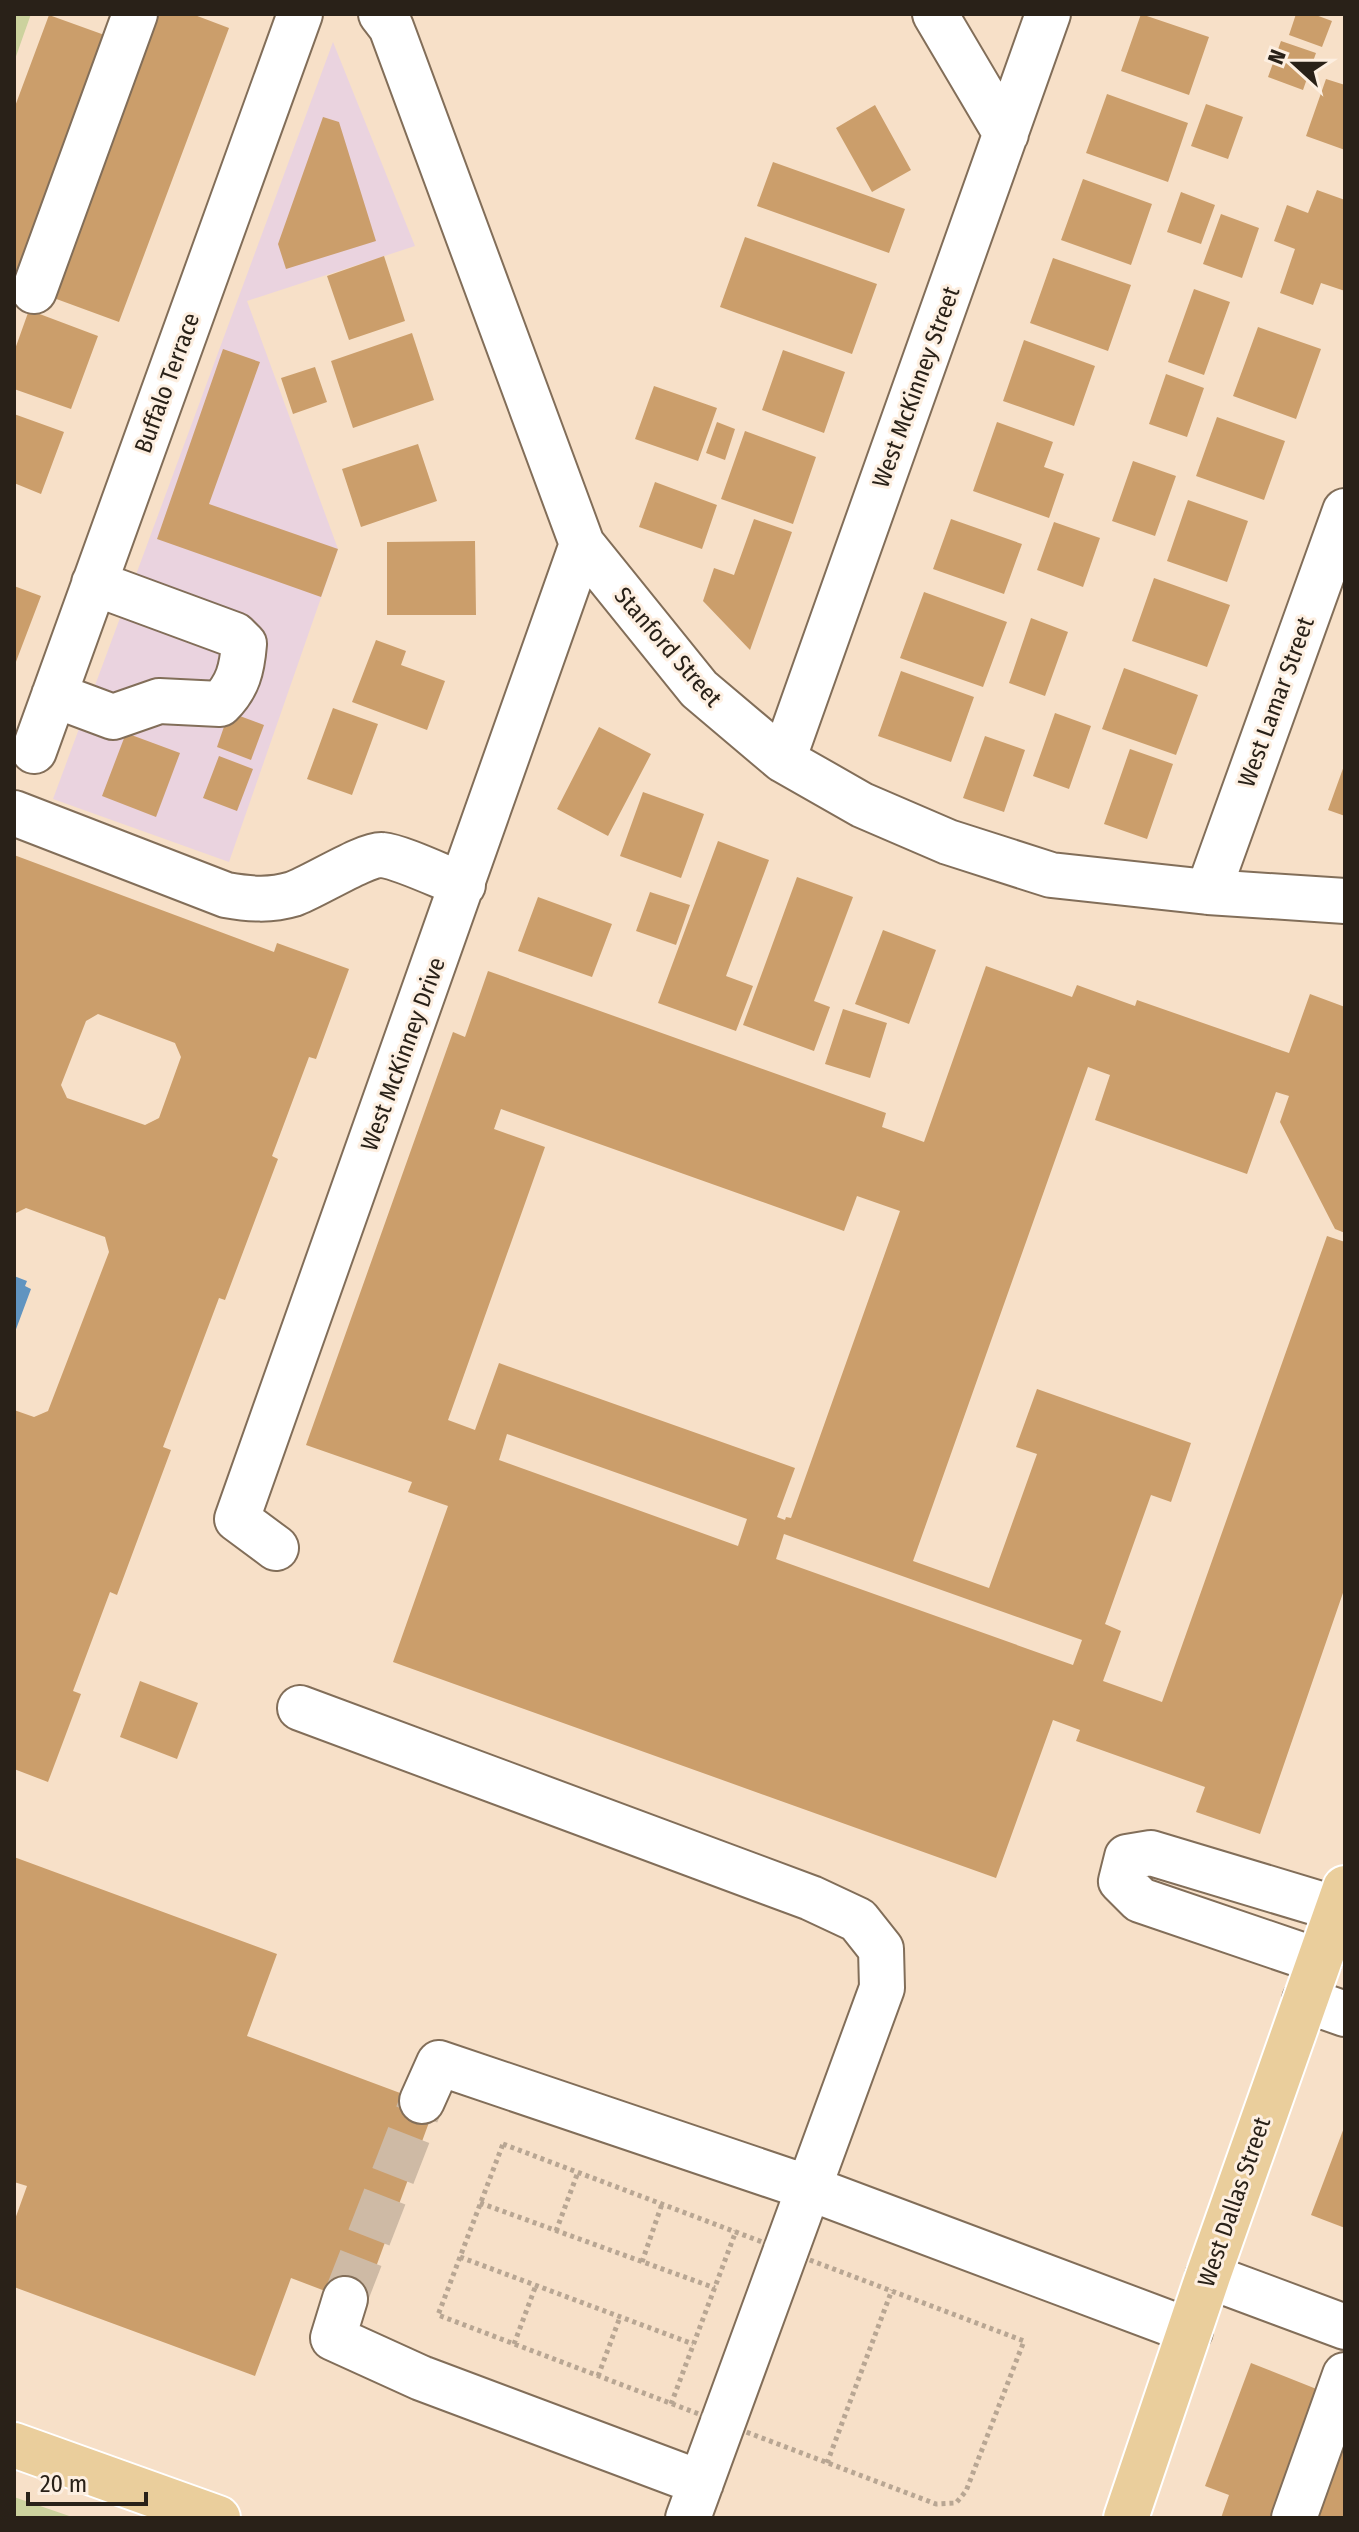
<svg xmlns="http://www.w3.org/2000/svg" width="1359" height="2532" font-family="'Fira Sans Condensed',sans-serif">
<style>
.commercial{fill:#ead3df}
.green{fill:#ccd29e}
.water{fill:#6194c0}
.building{fill:#cb9e6b;fill-rule:evenodd}
.lines{fill:none;stroke-linecap:round;stroke-linejoin:round}
.minor-tunnel{stroke:#cebaa5;stroke-width:44;stroke-dasharray:44 22;stroke-linecap:butt}
.minor-casing{stroke:#826e59;stroke-width:48}
.major-casing{stroke:#fff;stroke-width:48}
.path{stroke:#b8a693;stroke-width:5;stroke-dasharray:4 4;stroke-linecap:butt}
.minor{stroke:#fff;stroke-width:44}
.major{stroke:#eace9c;stroke-width:44}
.labels{text-anchor:middle;stroke-width:6;stroke-linejoin:round;paint-order:stroke}
.street-label{font-size:24px;fill:#292118;stroke:#fdefe1}
</style>
<rect width="100%" height="100%" fill="#f7e0c8"/>
<!-- commercial -->
<path class="commercial" d="M333,42L415,246L247,301L338,549L229,862L53,799Z"/>
<!-- green -->
<path class="green" d="M14,14H31L14,62Z
M14,2497L75,2518H14Z"/>
<!-- water -->
<path class="water" d="M14,1276L27,1281L25,1286L31,1289L15,1332Z"/>
<!-- building -->
<path class="building" d="M156,14H192L229,28L119,322L51,297Z
M1141,14L1209,37L1189,95L1121,71Z
M1296,14H1313L1332,21L1322,47L1289,35Z
M49,15L110,37L14,284V109Z
M1281,41L1316,53L1303,90L1268,77Z
M1326,79L1345,85V150L1306,136Z
M1107,94L1188,123L1168,182L1086,153Z
M1206,104L1243,117L1228,159L1191,146Z
M875,105L911,170L872,192L836,128Z
M323,117L339,122L376,241L286,269L278,244Z
M773,162L905,209L889,253L757,206Z
M1083,179L1152,204L1131,265L1061,240Z
M1317,190L1345,200V291L1321,283L1313,305L1280,293L1295,249L1274,241L1287,205L1308,213Z
M1181,192L1215,205L1201,244L1167,232Z
M1221,214L1259,228L1242,278L1203,264Z
M745,237L877,284L852,354L720,307Z
M384,256L405,321L349,340L327,276Z
M1053,258L1131,285L1108,351L1030,323Z
M1194,289L1230,302L1204,375L1168,362Z
M29,310L98,336L71,409L14,389V352Z
M1258,327L1321,349L1296,419L1233,396Z
M412,333L434,400L353,428L331,361Z
M1024,340L1095,366L1074,426L1003,401Z
M223,349L260,362L209,504L338,549L321,597L157,539Z
M783,350L845,372L824,433L762,410Z
M315,367L327,402L293,414L281,378Z
M1166,374L1204,388L1187,437L1149,424Z
M654,386L717,408L698,461L635,439Z
M14,414L64,432L41,494L14,483Z
M1217,417L1285,441L1264,500L1196,476Z
M717,422L735,429L725,460L706,453Z
M997,422L1053,442L1044,467L1064,474L1049,518L973,491Z
M745,431L816,457L793,524L721,499Z
M418,444L437,501L361,527L342,469Z
M1133,461L1176,476L1155,536L1112,521Z
M655,482L717,505L702,549L639,527Z
M1188,500L1248,521L1227,582L1167,561Z
M754,519L792,532L750,650L703,601L714,568L734,575Z
M951,519L1022,544L1004,594L933,569Z
M1054,522L1100,538L1083,587L1037,570Z
M475,541L476,615H387V542Z
M1154,578L1230,605L1207,667L1132,641Z
M14,586L41,596L14,667Z
M924,592L1007,622L983,687L900,658Z
M1031,618L1068,632L1045,696L1009,683Z
M376,640L406,651L401,665L445,681L427,730L352,702Z
M1124,668L1198,695L1176,755L1102,729Z
M901,671L974,697L951,762L878,736Z
M333,708L378,724L352,795L307,779Z
M229,712L264,725L251,760L217,747Z
M1055,713L1091,726L1069,789L1033,776Z
M599,727L651,754L608,836L557,809Z
M126,733L180,753L156,817L102,796Z
M985,736L1025,750L1004,812L963,798Z
M1130,749L1173,764L1147,839L1104,824Z
M219,756L253,769L237,811L203,798Z
M1345,763V816L1328,810Z
M643,792L704,814L681,878L620,856Z
M718,841L769,860L726,976L753,986L736,1031L658,1003Z
M14,855L274,952L277,943L349,969L316,1059L309,1057L272,1156L278,1159L225,1300L219,1298L163,1447L171,1450L117,1595L110,1592L73,1691L81,1694L48,1782L14,1769V1410L34,1417L48,1411L109,1252L105,1237L26,1208L14,1214ZM98,1014L175,1043L181,1057L159,1118L145,1125L67,1098L61,1085L86,1021Z
M797,877L853,897L814,1001L830,1007L814,1051L743,1025Z
M650,892L690,905L676,945L636,931Z
M538,897L612,924L592,977L518,951Z
M883,930L936,950L909,1024L855,1004Z
M986,966L1072,997L1077,985L1135,1006L1137,1000L1289,1053L1310,994L1345,1007V1233L1335,1229L1280,1122L1289,1096L1276,1092L1247,1174L1095,1120L1110,1075L1088,1067L913,1561L989,1588L1037,1454L1016,1447L1037,1389L1191,1443L1171,1502L1151,1495L1105,1624L1121,1631L1103,1681L1162,1702L1327,1236L1345,1242V1587L1260,1834L1196,1812L1205,1787L1076,1741L1080,1730L1053,1720L996,1878L393,1662L448,1506L408,1492L412,1482L306,1445L453,1032L465,1037L488,971L886,1113L882,1127L924,1142ZM501,1109L844,1231L857,1196L900,1211L791,1518L786,1517L785,1520L777,1517L795,1468L499,1363L475,1430L448,1420L545,1147L494,1129ZM507,1434L747,1519L738,1546L499,1460ZM784,1534L1082,1640L1073,1665L776,1559Z
M843,1009L887,1023L870,1078L825,1064Z
M140,1681L198,1703L177,1759L120,1737Z
M14,1857L277,1954L247,2036L435,2106L362,2305L291,2278L255,2376L14,2287V2222L27,2186L14,2182Z
M1345,2125V2228L1311,2215Z
M1251,2363L1319,2390L1271,2518H1221L1229,2495L1205,2486Z
M1345,2426V2518H1310Z"/>
<g class="lines">
<!-- minor-tunnel -->
<path class="minor-tunnel" d="M345,2299L422,2101"/>
<defs>
<path id="minor" d="M381,14L391,27L582,544L699,689L783,760L862,805L948,842L1051,875L1208,892L1345,901
M935,14L1006,134
M34,291L135,14
M54,695L113,717L159,701L220,704C238,686 242,669 244,644L235,635L94,583
M34,751L300,14
M783,760L1048,14
M14,813L226,895C249,899 270,901 293,894C313,887 367,853 382,855C401,857 442,877 463,885
M1208,892L1345,511
M276,1548L237,1519L582,544
M300,1708L811,1898L858,1920L881,1949L882,1988L688,2518
M1319,1961L1140,1900L1121,1881L1127,1857L1151,1853L1337,1909
M1305,2000L1345,2014
M422,2101L439,2063L809,2188L1190,2331
M1208,2276L1345,2327
M345,2299L333,2338L421,2378L701,2483
M1294,2518L1345,2375"/>
<path id="major" d="M14,2445L218,2518
M1126,2518L1208,2276L1345,1888"/>
</defs>
<!-- minor casing -->
<use href="#minor" class="minor-casing"/>
<!-- major casing -->
<use href="#major" class="major-casing"/>
<!-- path -->
<path class="path" d="M503,2144L1024,2341L966,2491L956,2503L936,2504L438,2315Z
M480,2203L715,2288
M556,2231L578,2172
M460,2257L693,2344
M642,2262L662,2204
M514,2344L536,2285
M598,2376L620,2317
M671,2404L736,2231
M827,2463L892,2290"/>
<!-- minor -->
<use href="#minor" class="minor"/>
<!-- major -->
<use href="#major" class="major"/>
</g>
<g class="labels">
<!-- street labels -->
<g class="street-label">
<text transform="translate(167 383) rotate(-70)" y="8">Buffalo Terrace</text>
<text transform="translate(916 387) rotate(-70)" y="8">West McKinney Street</text>
<text transform="translate(668 647) rotate(49)" y="8">Stanford Street</text>
<text transform="translate(1276 702) rotate(-70)" y="8">West Lamar Street</text>
<text transform="translate(403 1054) rotate(-70)" y="8">West McKinney Drive</text>
<text transform="translate(1234 2202) rotate(-71)" y="8">West Dallas Street</text>
</g>
</g>
<!-- border -->
<rect width="1359" height="2532" fill="none" stroke="#292118" stroke-width="32"/>
<!-- north arrow -->
<g transform="translate(1295 64) rotate(291)" stroke="#fdefe1" stroke-width="6" paint-order="stroke">
<path d="M0-6L14 30L0 20L-14 30Z" fill="#292118"/>
<text y="-12" font-size="22" font-weight="bold" text-anchor="middle" fill="#292118">N</text>
</g>
<!-- scale -->
<path d="M28 2492v12h118v-12" fill="none" stroke="#292118" stroke-width="4"/>
<text x="40" y="2492" font-size="24" fill="#292118" stroke="#fdefe1" stroke-width="6" paint-order="stroke">20 m</text>
</svg>
